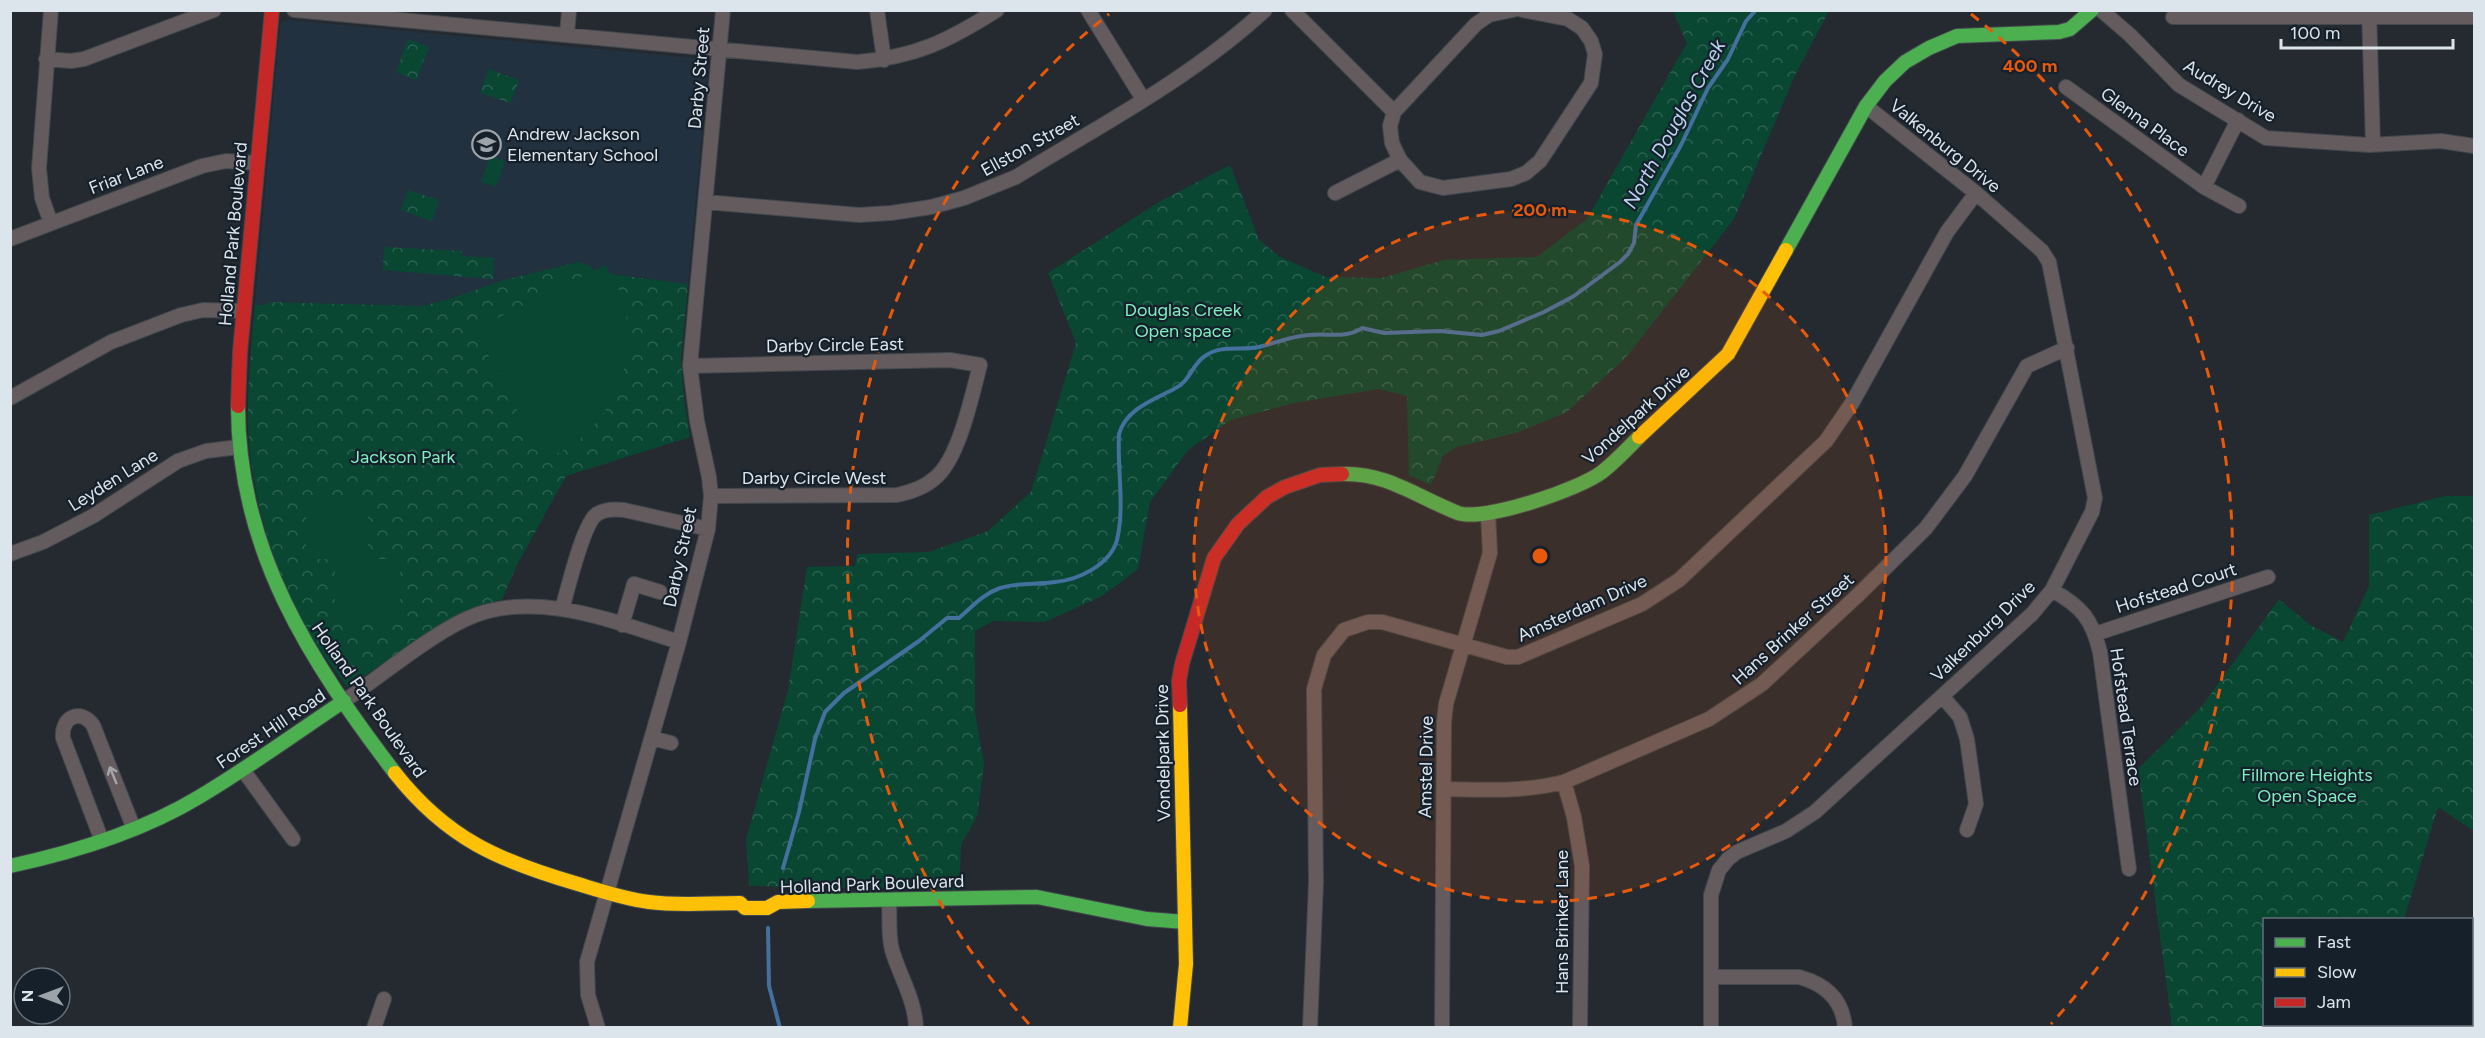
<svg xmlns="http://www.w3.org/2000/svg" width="2485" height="1038" font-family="Figtree,sans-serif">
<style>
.built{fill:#223140}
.park{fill:url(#park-crowns)}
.pitch{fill:#094733}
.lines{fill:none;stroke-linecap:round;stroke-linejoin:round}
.stream{stroke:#44709e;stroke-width:4}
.street-casing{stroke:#42484d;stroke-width:16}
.fast-casing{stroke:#42484d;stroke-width:16}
.slow-casing{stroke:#42484d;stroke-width:16}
.jam-casing{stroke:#42484d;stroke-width:16}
.street{stroke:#635b5d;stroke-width:14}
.fast{stroke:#4caf50;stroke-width:14}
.slow{stroke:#ffc107;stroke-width:14}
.jam{stroke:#c62828;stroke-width:14}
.oneway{stroke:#a6a7ac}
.ring{fill:none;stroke:#e8590c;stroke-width:3;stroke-dasharray:10 8}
.labels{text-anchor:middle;stroke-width:4.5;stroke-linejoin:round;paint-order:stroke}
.street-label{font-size:18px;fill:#dde5ec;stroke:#16202b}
.poi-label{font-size:18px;fill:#dde5ec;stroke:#16202b;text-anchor:start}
.park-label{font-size:18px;fill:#7ff0c1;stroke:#16202b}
.water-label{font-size:20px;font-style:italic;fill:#b9d3f0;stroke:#16202b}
.centre{fill:#e8590c;stroke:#16202b;stroke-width:3}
.ring-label{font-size:18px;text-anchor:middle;font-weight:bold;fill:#e8590c;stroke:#16202b;stroke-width:4.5;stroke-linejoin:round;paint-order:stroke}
</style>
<defs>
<pattern id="park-crowns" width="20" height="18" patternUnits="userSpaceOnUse" patternTransform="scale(1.5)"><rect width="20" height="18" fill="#094733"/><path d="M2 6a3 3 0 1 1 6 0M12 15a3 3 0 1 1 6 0" fill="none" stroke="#2c6151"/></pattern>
</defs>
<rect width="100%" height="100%" fill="#242a30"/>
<!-- built -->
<path class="built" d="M288,20L704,59L708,66L688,284L595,272L590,266L578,262L504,280L449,299L422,306L270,302L265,305H255L280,25L283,21Z"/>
<!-- park -->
<path class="park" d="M1673,11H1829L1795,75L1734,219L1627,356L1567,412L1516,433L1457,447L1443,456L1431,485L1409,475L1407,396L1379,389L1294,403L1231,420L1188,450L1150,502L1138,569L1102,596L1045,622L993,621L975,631V713L984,764L977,816L961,845L959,890L749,886L746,839L788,690L807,567L855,566L857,554L929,552L988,531L1031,492L1076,343L1048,273L1159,202L1230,165L1259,240L1280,257L1326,277L1382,278L1444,260L1537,257L1587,219L1687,43Z
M408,39L429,47L416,80L396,72Z
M489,69L519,80L511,103L480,93Z
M408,190L439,200L432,221L401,210Z
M384,247L462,251V256L494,258L493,279L383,270Z
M578,262L590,266L595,272L688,284L681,359L684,399L690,437L566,476L517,565L502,599L458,614L347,687C331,665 314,643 301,619C269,557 248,484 248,414C248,377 252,341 255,305H265L270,302L422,306L449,299L504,280Z
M2445,496H2474V831L2438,807L2404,919L2264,920V1024L2271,1025L2262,1028L2172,1027L2138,769L2202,706L2279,599L2310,625L2343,642L2369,586V515Z"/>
<!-- pitch -->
<path class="pitch" d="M490,156L505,161L496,187L481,182Z
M605,265C654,335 621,430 543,460L479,337L484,325Z
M306,501H368V559H400V618H335V559H306Z"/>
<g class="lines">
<!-- stream -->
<path class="stream" d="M783,868L799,812L815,739L825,712L844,693L919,641L947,618H959C972,607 983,594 1000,588C1019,582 1036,585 1055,582C1078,580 1110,565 1117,540C1125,506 1117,469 1119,434C1126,409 1153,400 1174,389C1190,382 1192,364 1205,356C1222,344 1241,351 1259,347C1276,343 1291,336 1309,335C1327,333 1347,339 1362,328L1384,333L1440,331L1482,335L1499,331L1544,312L1574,296L1620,262L1628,254L1634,243L1636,225L1681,145L1708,88L1728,59L1746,21L1756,10
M768,928L769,986L780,1028"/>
<defs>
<path id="street" d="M294,10L857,62C916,57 948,41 997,10
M877,10L884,60
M1088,10L1143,99
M1292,10L1394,112L1390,126L1392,143L1400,160L1420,182L1443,188L1511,179L1526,173L1540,161L1591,83L1595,54L1591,41L1582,28L1568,19L1522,10
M2101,10L2130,35L2179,85L2266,138L2369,145L2441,141L2474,146
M2369,10L2373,144
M2173,17H2474
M567,35L569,10
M46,59L71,61L84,59L214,10
M2066,87L2204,187L2239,206
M1394,112L1476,24L1489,15L1513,10
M2204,187L2238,120
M1335,193L1400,160
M705,202L859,215L891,213L931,207L964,198L1016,177C1101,125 1191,78 1265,10
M51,223L42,198L39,168L51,10
M10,239L202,166L226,161L257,163
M690,366L950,360L980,365C972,395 959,459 935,478C924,488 911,492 897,495L711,496
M10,398L111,342L181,315L203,310L244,311
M10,554L43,542L93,516L178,461L206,451L239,447
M2052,590C2082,607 2092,619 2100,652L2129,869
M562,609C568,589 583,523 597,514C605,509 615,509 624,510L708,529
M622,625L634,584L660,592
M2095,634L2268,577
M1942,696L1960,717L1967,739L1976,804L1967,830
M344,701C381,676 426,638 466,619C533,588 612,621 679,642
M652,738L671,743
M243,770L293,839
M1564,782L1574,817L1582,866L1580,1028
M1444,789C1485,790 1524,792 1564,782L1709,719L1762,684L1857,596L1926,528L1965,476L2027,366L2067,348
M102,841L63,738C61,717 80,708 93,725L134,829
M889,902C890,917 888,935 892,950C900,977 915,999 916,1028
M1711,977H1799C1825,984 1843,999 1845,1028
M374,1028L384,999
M598,1028L588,995L587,962L679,642L708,529L711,496L709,477L697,421L690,366L723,10
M1310,1028L1316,883L1314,689L1324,655L1344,630L1368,622H1382L1507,657H1518L1642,604L1679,580L1826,441L1852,403L1947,232L1976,193
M1442,1028L1444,722L1446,704L1490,553L1488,514
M1711,1028V895L1719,870L1728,859L1737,852L1786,831L1815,812L2032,614L2052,590L2092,512L2095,498L2049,262L2042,251L1976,193L1866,106"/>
<path id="fast" d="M1786,250L1866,106L1885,81L1905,62L1929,48L1957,36L2059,32L2070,29L2092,10
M238,406C238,551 310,661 395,773
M1342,474C1386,472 1419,498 1458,513C1484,522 1580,489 1602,472C1615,462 1627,449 1639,437
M10,866C75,852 141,832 199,797C248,768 296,733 344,701
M808,901L1037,897L1147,919L1185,922"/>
<path id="slow" d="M1639,437L1728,354L1786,250
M1180,705L1186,964L1180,1028
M395,773C447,839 499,861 578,884C601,891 625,899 649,902C679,906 710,903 740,903L745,908H767L778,902L808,901"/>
<path id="jam" d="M238,406L240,352L272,10
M1180,705L1179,681L1182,664L1214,558L1238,524L1267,497L1285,487L1320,475L1342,474"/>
</defs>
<!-- street casing -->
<use href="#street" class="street-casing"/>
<!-- fast casing -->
<use href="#fast" class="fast-casing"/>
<!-- slow casing -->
<use href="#slow" class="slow-casing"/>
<!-- jam casing -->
<use href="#jam" class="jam-casing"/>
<!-- street -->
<use href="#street" class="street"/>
<!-- fast -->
<use href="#fast" class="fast"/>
<!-- slow -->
<use href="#slow" class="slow"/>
<!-- jam -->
<use href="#jam" class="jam"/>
</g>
<!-- one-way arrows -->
<defs><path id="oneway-shaft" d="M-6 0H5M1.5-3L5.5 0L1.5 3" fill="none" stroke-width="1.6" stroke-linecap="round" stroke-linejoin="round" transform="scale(1.5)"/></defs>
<use class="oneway" href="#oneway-shaft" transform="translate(113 775) rotate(-112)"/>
<!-- distance rings -->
<circle cx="1540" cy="556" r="346" fill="#e8590c" fill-opacity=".12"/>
<g class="ring">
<circle cx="1540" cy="556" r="346"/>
<path d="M1029 1024A693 693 0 0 1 1109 14M1971 14A693 693 0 0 1 2051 1024"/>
</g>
<!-- icons -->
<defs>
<symbol id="school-ring" viewBox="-11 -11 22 22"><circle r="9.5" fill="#16202b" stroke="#9ca4aa" stroke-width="1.5"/><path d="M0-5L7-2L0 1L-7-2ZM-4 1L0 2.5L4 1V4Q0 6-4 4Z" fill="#9ca4aa"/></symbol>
</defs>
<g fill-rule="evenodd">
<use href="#school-ring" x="470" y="128" width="33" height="33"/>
</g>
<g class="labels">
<!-- street labels -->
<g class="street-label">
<text transform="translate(699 78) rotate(-85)" y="6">Darby Street</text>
<text transform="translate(2230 91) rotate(31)" y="6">Audrey Drive</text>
<text transform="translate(2145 122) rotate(36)" y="6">Glenna Place</text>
<text transform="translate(1030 145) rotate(-29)" y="6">Ellston Street</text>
<text transform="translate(1945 146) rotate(39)" y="6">Valkenburg Drive</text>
<text transform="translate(126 175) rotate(-21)" y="6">Friar Lane</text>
<text transform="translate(233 234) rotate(-85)" y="6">Holland Park Boulevard</text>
<text transform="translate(835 345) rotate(-1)" y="6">Darby Circle East</text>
<text transform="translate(1636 415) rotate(-42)" y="6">Vondelpark Drive</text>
<text x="814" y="484">Darby Circle West</text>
<text transform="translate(113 480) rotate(-32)" y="6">Leyden Lane</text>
<text transform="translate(680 557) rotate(-78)" y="6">Darby Street</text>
<text transform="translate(2176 588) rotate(-18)" y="6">Hofstead Court</text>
<text transform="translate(1582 608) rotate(-24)" y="6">Amsterdam Drive</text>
<text transform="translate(1793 629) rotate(-42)" y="6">Hans Brinker Street</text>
<text transform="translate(1983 631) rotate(-44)" y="6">Valkenburg Drive</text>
<text transform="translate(369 700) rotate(55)" y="6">Holland Park Boulevard</text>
<text transform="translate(2126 717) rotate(82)" y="6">Hofstead Terrace</text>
<text transform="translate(271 729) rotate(-34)" y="6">Forest Hill Road</text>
<text transform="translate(1163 753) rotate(-91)" y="6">Vondelpark Drive</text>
<text transform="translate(1426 767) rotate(-89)" y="6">Amstel Drive</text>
<text transform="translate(872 884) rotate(-2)" y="6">Holland Park Boulevard</text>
<text transform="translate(1562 922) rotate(-90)" y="6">Hans Brinker Lane</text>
</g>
<!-- poi labels -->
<g class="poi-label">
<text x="507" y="140">Andrew Jackson<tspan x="507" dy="21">Elementary School</tspan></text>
</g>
<!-- park labels -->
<g class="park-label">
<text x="1183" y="316">Douglas Creek<tspan x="1183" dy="21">Open space</tspan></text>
<text x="403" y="463">Jackson Park</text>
<text x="2307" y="781">Fillmore Heights<tspan x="2307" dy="21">Open Space</tspan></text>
</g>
<!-- water labels -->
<g class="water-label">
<text transform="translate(1674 124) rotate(-61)" y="7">North Douglas Creek</text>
</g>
</g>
<circle cx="1540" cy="556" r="9" class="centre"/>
<g class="ring-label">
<text x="2030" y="72">400 m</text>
<text x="1540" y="216">200 m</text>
</g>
<!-- border -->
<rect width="2485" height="1038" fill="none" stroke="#dde5ec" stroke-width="24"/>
<!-- legend -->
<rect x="2263" y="918" width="210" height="108" fill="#16202b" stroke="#666f78" stroke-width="1.5"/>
<rect x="2275" y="938" width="30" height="9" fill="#4caf50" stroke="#666f78" stroke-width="1.5"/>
<text x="2317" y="948" font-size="18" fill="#dde5ec">Fast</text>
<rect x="2275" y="968" width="30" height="9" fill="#ffc107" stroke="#666f78" stroke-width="1.5"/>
<text x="2317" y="978" font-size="18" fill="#dde5ec">Slow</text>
<rect x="2275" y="998" width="30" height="9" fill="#c62828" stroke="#666f78" stroke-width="1.5"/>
<text x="2317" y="1008" font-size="18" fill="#dde5ec">Jam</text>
<!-- north arrow -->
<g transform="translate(42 996) rotate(270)"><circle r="28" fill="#16202b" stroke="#666f78" stroke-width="1.5"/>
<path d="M0-4.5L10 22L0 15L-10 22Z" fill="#9ca4aa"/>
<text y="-9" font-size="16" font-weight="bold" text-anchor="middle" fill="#dde5ec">N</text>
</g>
<!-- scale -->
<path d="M2281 39v9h172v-9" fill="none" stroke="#dde5ec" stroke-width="3"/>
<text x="2290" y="39" font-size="18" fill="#dde5ec" stroke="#16202b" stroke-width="4.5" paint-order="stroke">100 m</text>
</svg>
